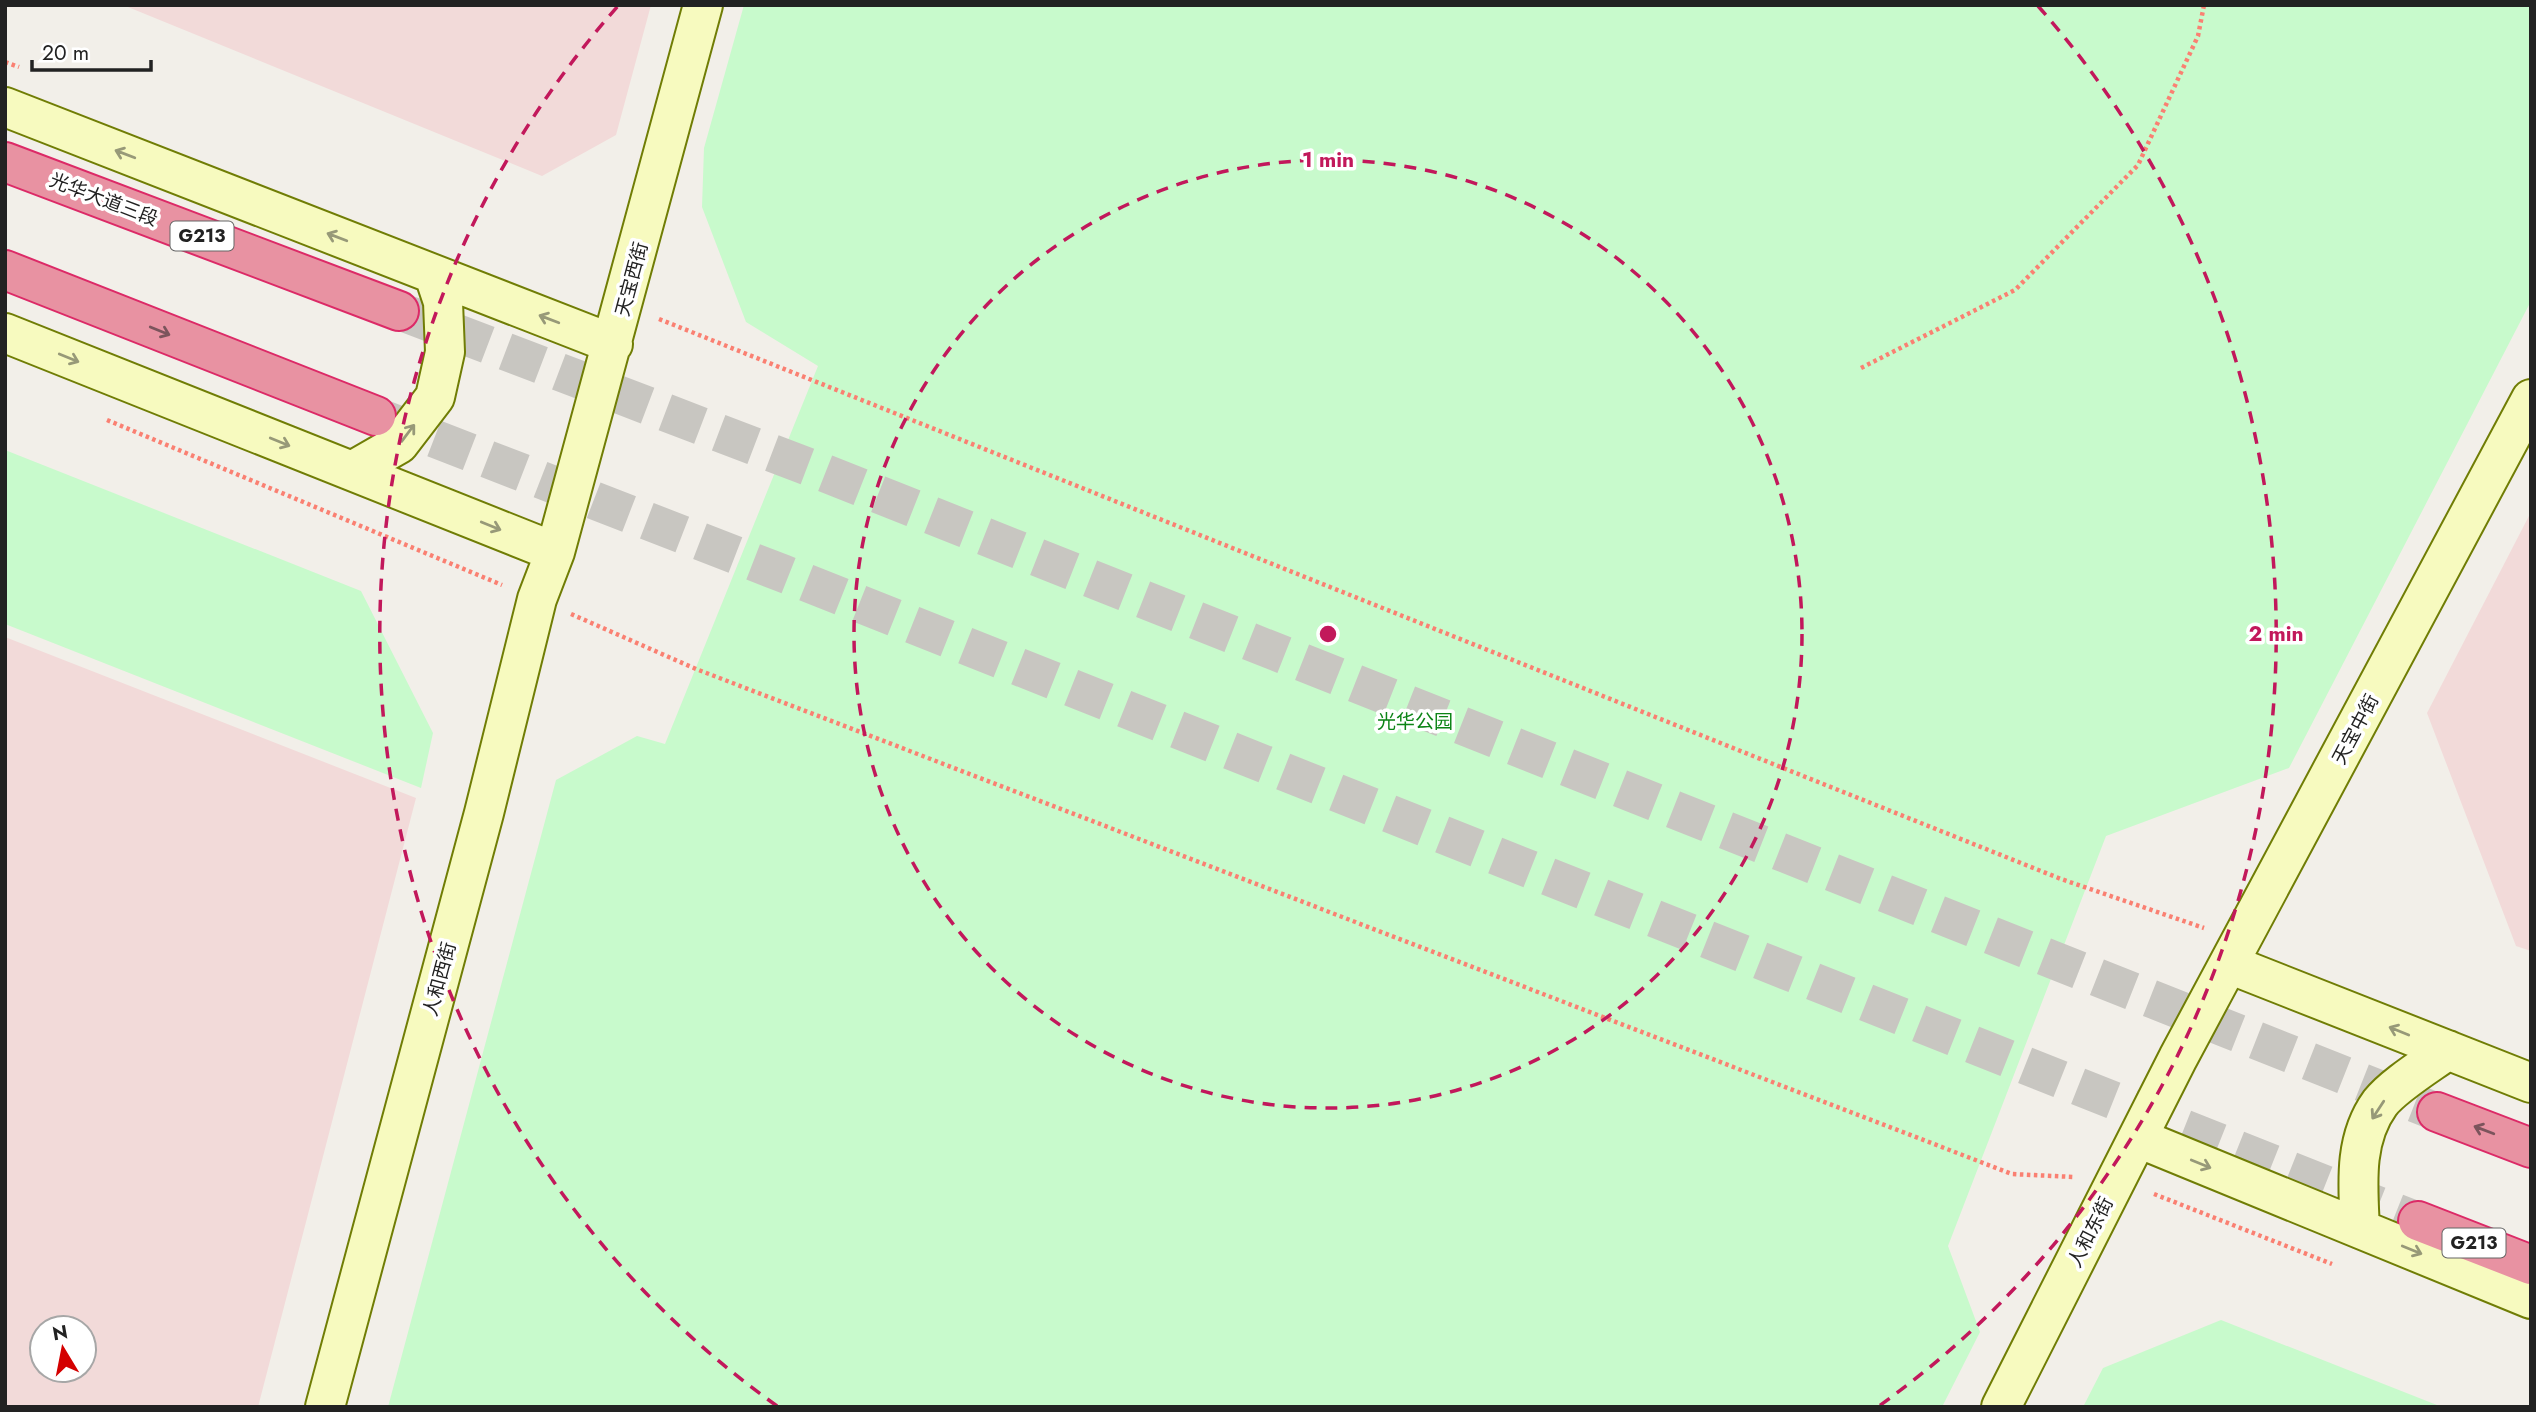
<svg xmlns="http://www.w3.org/2000/svg" width="2536" height="1412" font-family="Jost,'Noto Sans SC',sans-serif">
<style>
.commercial{fill:#f2dad9;fill-rule:evenodd}
.park{fill:#c8facc}
.lines{fill:none;stroke-linecap:round;stroke-linejoin:round}
.highway-tunnel{stroke:#c8c6c1;stroke-width:38;stroke-dasharray:38 19;stroke-linecap:butt}
.secondary-casing{stroke:#707d05;stroke-width:42}
.highway-casing{stroke:#dc2a67;stroke-width:42}
.path{stroke:#fa8072;stroke-width:4.5;stroke-dasharray:3.5 3.5;stroke-linecap:butt}
.secondary{stroke:#f7fabf;stroke-width:38}
.highway{stroke:#e892a2;stroke-width:38}
.oneway{stroke:#979978}
.oneway2{stroke:#7b545c}
.ring{fill:none;stroke:#c2185b;stroke-width:3.5;stroke-dasharray:12 9}
.labels{text-anchor:middle;stroke-width:7;stroke-linejoin:round;paint-order:stroke}
.shield{fill:#fff;stroke:#646464;stroke-width:2}
.shield-label{font-size:18px;font-weight:bold;fill:#222}
.street-label{font-size:19px;fill:#222;stroke:#fff}
.park-label{font-size:19px;fill:#0c8416;stroke:#fff}
.centre{fill:#c2185b;stroke:#fff;stroke-width:3.5}
.ring-label{font-size:21px;text-anchor:middle;font-weight:bold;fill:#c2185b;stroke:#fff;stroke-width:7;stroke-linejoin:round;paint-order:stroke}
</style>
<rect width="100%" height="100%" fill="#f2efe9"/>
<!-- commercial -->
<path class="commercial" d="M123,5H651L616,135L542,176Z
M2531,512V951L2516,946L2427,713Z
M5,637L416,798L258,1407H5ZM42,1328H84V1370H42Z"/>
<!-- park -->
<path class="park" d="M744,5H2531V301L2289,768L2106,836L1948,1246L1980,1332L1942,1407H388L556,780L637,736L665,744L818,366L746,322L702,207L704,148Z
M5,450L361,591L433,733L421,788L5,624Z
M2221,1320L2442,1407H2083L2103,1368Z"/>
<g class="lines">
<!-- highway-tunnel -->
<path class="highway-tunnel" d="M399,311L822,472L2437,1112
M381,418L782,573L2418,1221"/>
<defs>
<path id="secondary" d="M5,107L613,344
M5,333L555,552
M352,471L399,444L435,397L445,352L443,302L434,275
M2229,964L2531,1083
M2138,1138L2531,1299
M2360,1229C2358,1186 2353,1140 2380,1103C2394,1085 2429,1064 2448,1050
M325,1407L484,813L537,599L555,552L703,5
M2001,1407L2178,1058L2531,399"/>
<path id="highway" d="M5,162L399,311
M5,270L376,416
M2437,1112L2531,1148
M2418,1221L2531,1265"/>
</defs>
<!-- secondary casing -->
<use href="#secondary" class="secondary-casing"/>
<!-- highway casing -->
<use href="#highway" class="highway-casing"/>
<!-- path -->
<path class="path" d="M5,62L19,67
M659,319L2061,879L2204,928
M1861,368L2015,290L2138,165L2198,36L2204,5
M107,420L502,585
M571,614L696,669L2012,1174L2074,1177
M2154,1194L2332,1264"/>
<!-- secondary -->
<use href="#secondary" class="secondary"/>
<!-- highway -->
<use href="#highway" class="highway"/>
</g>
<!-- one-way arrows -->
<defs><path id="oneway-shaft" d="M-6 0H5M1.5-3L5.5 0L1.5 3" fill="none" stroke-width="1.6" stroke-linecap="round" stroke-linejoin="round" transform="scale(1.75)"/></defs>
<g class="oneway">
<use href="#oneway-shaft" transform="translate(125 154) rotate(-159)"/>
<use href="#oneway-shaft" transform="translate(337 237) rotate(-159)"/>
<use href="#oneway-shaft" transform="translate(549 319) rotate(-159)"/>
<use href="#oneway-shaft" transform="translate(69 358) rotate(22)"/>
<use href="#oneway-shaft" transform="translate(408 433) rotate(-53)"/>
<use href="#oneway-shaft" transform="translate(280 442) rotate(22)"/>
<use href="#oneway-shaft" transform="translate(491 526) rotate(22)"/>
<use href="#oneway-shaft" transform="translate(2399 1031) rotate(-158)"/>
<use href="#oneway-shaft" transform="translate(2378 1110) rotate(123)"/>
<use href="#oneway-shaft" transform="translate(2201 1164) rotate(22)"/>
<use href="#oneway-shaft" transform="translate(2412 1250) rotate(22)"/>
</g>
<g class="oneway2">
<use href="#oneway-shaft" transform="translate(160 331) rotate(22)"/>
<use href="#oneway-shaft" transform="translate(2484 1130) rotate(-159)"/>
</g>
<!-- distance rings -->
<g class="ring">
<circle cx="1328" cy="634" r="474"/>
<path d="M777 1406A948 948 0 0 1 618 6M2038 6A948 948 0 0 1 1879 1406"/>
</g>
<g class="labels">
<!-- shield labels -->
<g class="shield">
<rect x="170.5" y="221.5" width="63" height="29" rx="5"/>
<rect x="2442.5" y="1228.5" width="63" height="29" rx="5"/>
</g>
<g class="shield-label">
<text x="202" y="242">G213</text>
<text x="2474" y="1249">G213</text>
</g>
<!-- street labels -->
<g class="street-label">
<text transform="translate(104 199) rotate(21)" y="7">光华大道三段</text>
<text transform="translate(631 279) rotate(-75)" y="7">天宝西街</text>
<text transform="translate(2355 729) rotate(-62)" y="7">天宝中街</text>
<text transform="translate(439 979) rotate(-75)" y="7">人和西街</text>
<text transform="translate(2090 1232) rotate(-63)" y="7">人和东街</text>
</g>
<!-- park labels -->
<g class="park-label">
<text x="1415" y="728">光华公园</text>
</g>
</g>
<circle cx="1328" cy="634" r="10" class="centre"/>
<g class="ring-label">
<text x="1328" y="167">1 min</text>
<text x="2276" y="641">2 min</text>
</g>
<!-- border -->
<rect width="2536" height="1412" fill="none" stroke="#222222" stroke-width="14"/>
<!-- north arrow -->
<g transform="translate(63 1349) rotate(350)"><circle r="33" fill="#ffffff" stroke="#a7a7a7" stroke-width="2"/>
<path d="M0-5L12 26L0 18L-12 26Z" fill="#d40000"/>
<text y="-10" font-size="19" font-weight="bold" text-anchor="middle" fill="#222222">N</text>
</g>
<!-- scale -->
<path d="M32 60v10h119v-10" fill="none" stroke="#222222" stroke-width="3.5"/>
<text x="42" y="60" font-size="21" fill="#222222" stroke="#ffffff" stroke-width="5" paint-order="stroke">20 m</text>
</svg>
